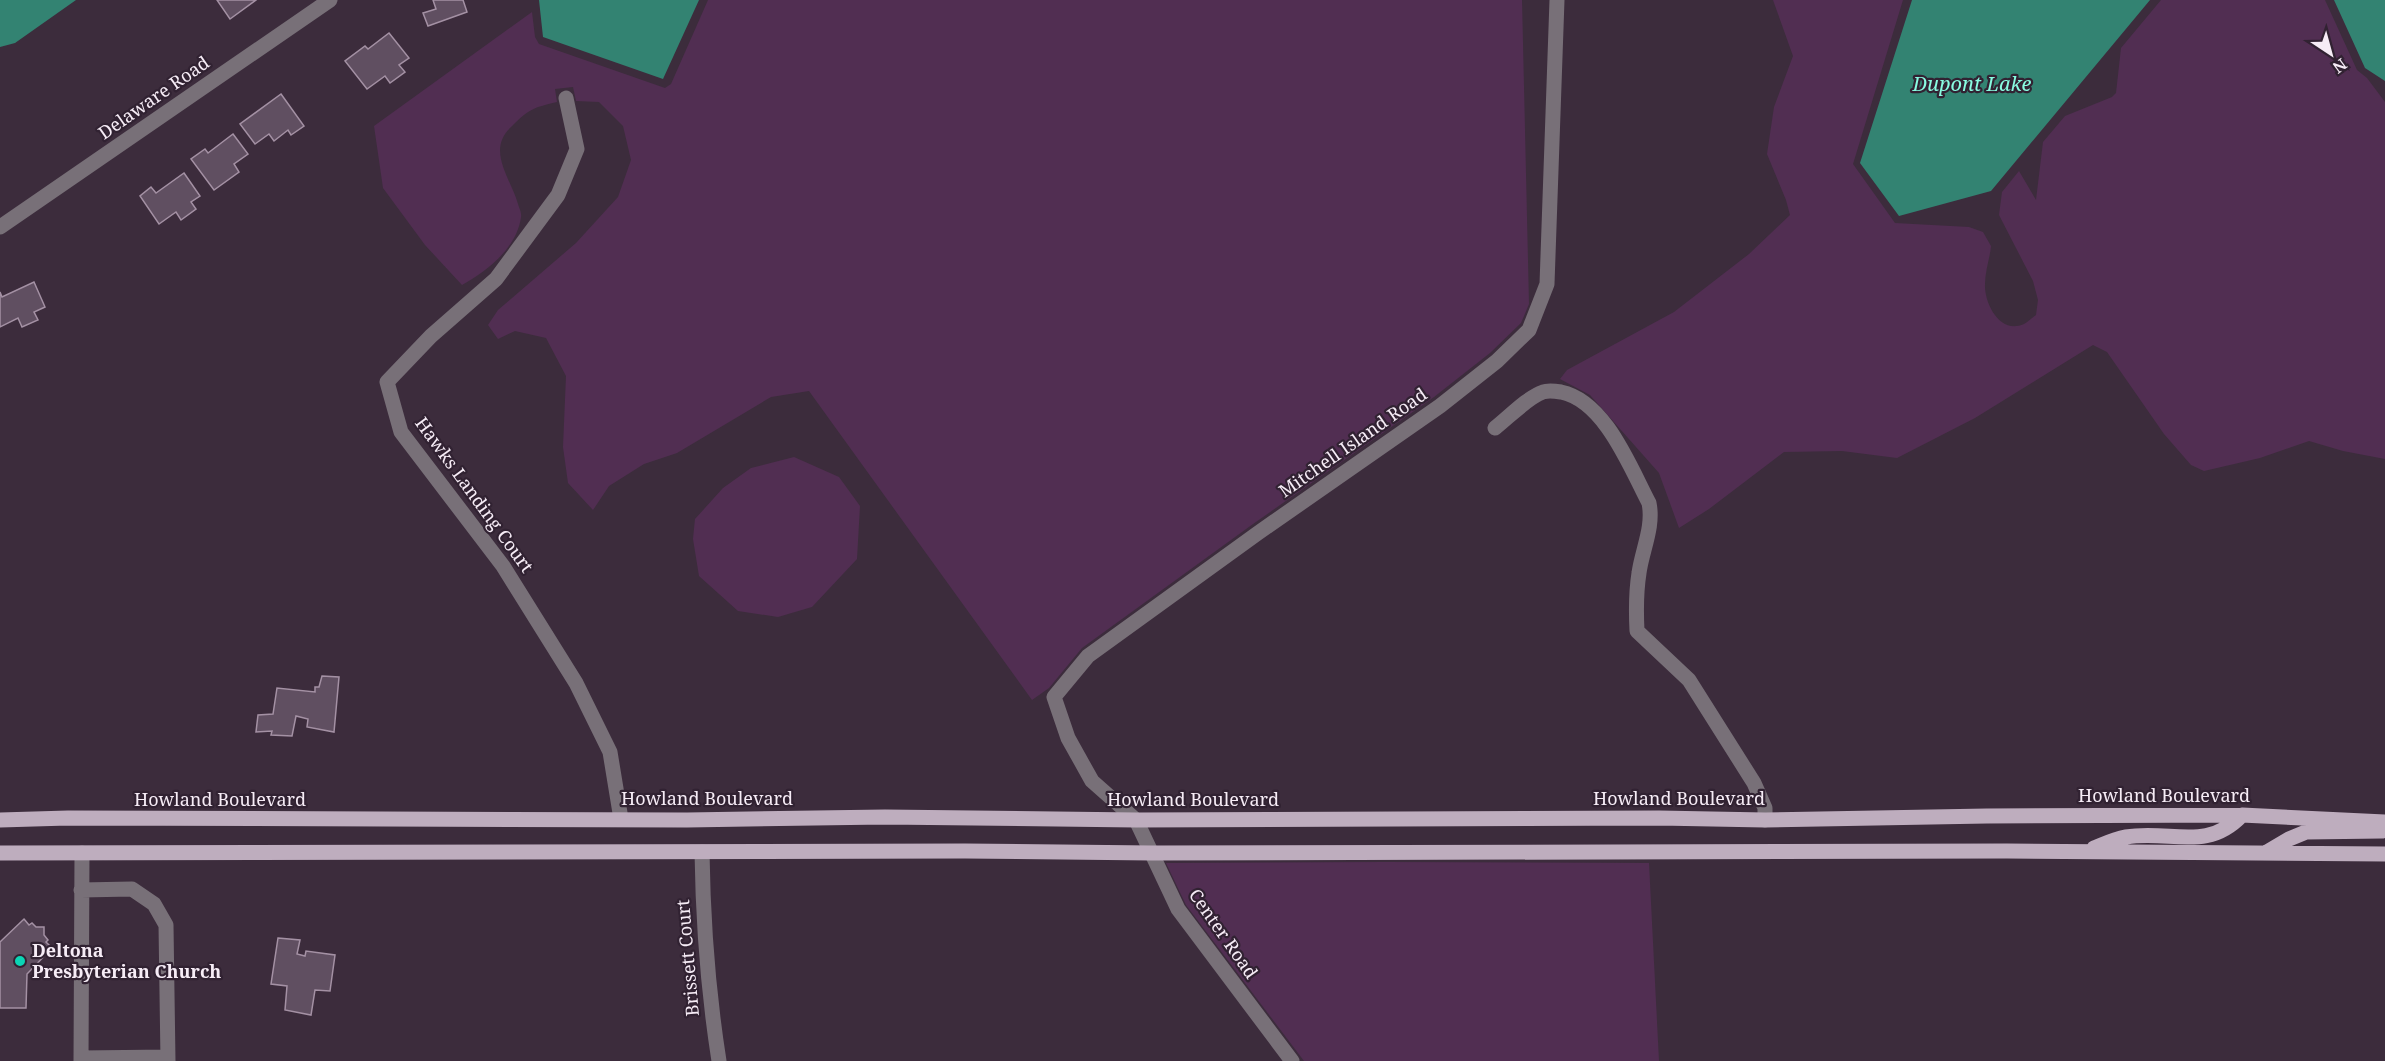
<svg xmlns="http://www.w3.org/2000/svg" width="2385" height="1061" font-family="'Noto Serif',serif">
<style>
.green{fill:#512e52}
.water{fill:#338372}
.building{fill:#604f61;stroke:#a491a4;stroke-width:1.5}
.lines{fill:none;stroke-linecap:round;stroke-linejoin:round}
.minor{stroke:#787078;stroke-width:15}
.major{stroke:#beadbe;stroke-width:15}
.poi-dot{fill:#0bd5b5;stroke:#312232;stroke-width:2}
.labels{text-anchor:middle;stroke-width:4.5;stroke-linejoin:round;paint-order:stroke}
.street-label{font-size:18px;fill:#f6ecf6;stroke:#312232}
.poi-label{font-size:18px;font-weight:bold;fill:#f6ecf6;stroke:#312232;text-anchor:start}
.water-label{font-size:20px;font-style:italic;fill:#89fce1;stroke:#312232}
</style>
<rect width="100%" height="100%" fill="#3c2c3c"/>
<!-- green -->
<path class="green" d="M708,0H1522L1529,304L1521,323L1490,353L1434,397L1253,524L1082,648L1049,688L1032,700L809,391L771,397L677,453L644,464L609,486L593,510L568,483L563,447L566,376L546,338L515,331L498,339L488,325L498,310L576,243L618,197L631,160L623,126L599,102L576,101L573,87L555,89L557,102C532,108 529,109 510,128C487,151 510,177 518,204C519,208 522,213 521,217C517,248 487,271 462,285L425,245L383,188L374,126L532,12L535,37L539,44L665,88L671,84Z
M1773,0H1903L1853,164L1895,223L1969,227L1983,232L1991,246C1990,258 1985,271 1985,284C1984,303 2000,335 2024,324C2028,322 2032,318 2036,315L2038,300L2033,281L1999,215L2002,192L2019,171L2036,200L2043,142L2065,116L2112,97L2116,93L2121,48L2161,0H2325L2357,70L2367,78L2385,102V459L2343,451L2309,441L2260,458L2204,471L2191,465L2164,434L2107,352L2093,345L1975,418L1897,458L1842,451L1784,452L1709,509L1679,528L1659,473L1590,395L1560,379L1567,370L1674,312L1749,254L1790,215L1786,200L1767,154L1774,107L1793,56Z
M794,457L839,477L860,506L857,559L812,607L778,617L738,611L699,576L693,539L695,519L723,488L751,468Z
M1385,862L1649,863L1659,1061H1304L1186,905L1166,863Z"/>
<!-- water -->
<path class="water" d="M0,0H76L15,43L0,47Z
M539,0H699L663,79L543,37Z
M1912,0H2150L1991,191L1899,216L1860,163Z
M2334,0H2385V81L2365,68Z"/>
<!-- building -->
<path class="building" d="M217,0H256L230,19Z
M433,0H463L467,12L428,26L423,13L436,9Z
M389,33L409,58L399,65L405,72L390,83L385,76L367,89L345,61L365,46L368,49Z
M281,94L304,126L291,135L288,130L274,141L269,134L255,144L240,124Z
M233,134L248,154L234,164L239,172L214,190L191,159L205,149L208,153Z
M184,173L200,196L191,202L196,209L181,220L176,212L159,224L140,196L151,187L156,193Z
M34,282L45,307L34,312L38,320L22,327L18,318L0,327V292L2,297Z
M322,676L339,677L334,732L307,727L308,719L296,716L292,736L271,735L272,731L256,732L258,715L273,714L277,688L315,692V687H319Z
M24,919L29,925L32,923L36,927H44V935L48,940L46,942L52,948L27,974L26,1008H0V942Z
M278,938L300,940L297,954L305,956L306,951L335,955L330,991L315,990L311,1015L285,1010L287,986L271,984Z"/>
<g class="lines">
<!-- minor -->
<path class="minor" d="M566,98L577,149L558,195L496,279L431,336L387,382L401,432L503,566L576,683L610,752L621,819
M0,227L330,0
M1495,428C1508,418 1528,397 1543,392C1548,390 1555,391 1561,392C1605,401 1630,467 1649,503C1654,527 1642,550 1639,573C1636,592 1636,611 1637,631L1689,680L1754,783L1765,808V820
M702,852C703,922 708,991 719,1061
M81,890L132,889L154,904L166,925L168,1061
M81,1058L168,1057
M81,1061L82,853
M1292,1061L1178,909L1136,820L1092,781L1068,738L1054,697L1088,656L1258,533L1440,406L1497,361L1529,330L1547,284L1557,0"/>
<!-- major -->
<path class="major" d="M0,820L68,818L687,820L885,817L1136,820L1659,818L1765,820L1987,816L2242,815L2385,822
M2094,848C2104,844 2115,839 2126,837C2170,829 2206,853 2242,815
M2267,852L2289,839L2306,832L2382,831
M0,853L965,851L1152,853L2007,851L2385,854"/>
</g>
<!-- markers -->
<circle class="poi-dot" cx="20" cy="961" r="6"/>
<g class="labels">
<!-- street labels -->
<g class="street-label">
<text transform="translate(154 98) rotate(-35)" y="6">Delaware Road</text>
<text transform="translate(1353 443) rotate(-35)" y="6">Mitchell Island Road</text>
<text transform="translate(474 495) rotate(54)" y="6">Hawks Landing Court</text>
<text x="2164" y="802">Howland Boulevard</text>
<text x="707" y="805">Howland Boulevard</text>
<text x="1679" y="805">Howland Boulevard</text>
<text x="220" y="806">Howland Boulevard</text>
<text x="1193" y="806">Howland Boulevard</text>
<text transform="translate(1223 934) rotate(55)" y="6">Center Road</text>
<text transform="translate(688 958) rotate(-95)" y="6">Brissett Court</text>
</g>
<!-- poi labels -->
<g class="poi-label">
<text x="32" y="957">Deltona<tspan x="32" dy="21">Presbyterian Church</tspan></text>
</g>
<!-- water labels -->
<g class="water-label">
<text x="1972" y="91">Dupont Lake</text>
</g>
</g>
<!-- north arrow -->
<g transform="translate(2331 54) rotate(144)" stroke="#312232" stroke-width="4.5" paint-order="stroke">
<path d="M0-4.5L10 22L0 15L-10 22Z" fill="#f6ecf6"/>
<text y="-9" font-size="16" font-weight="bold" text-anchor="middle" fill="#f6ecf6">N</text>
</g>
</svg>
